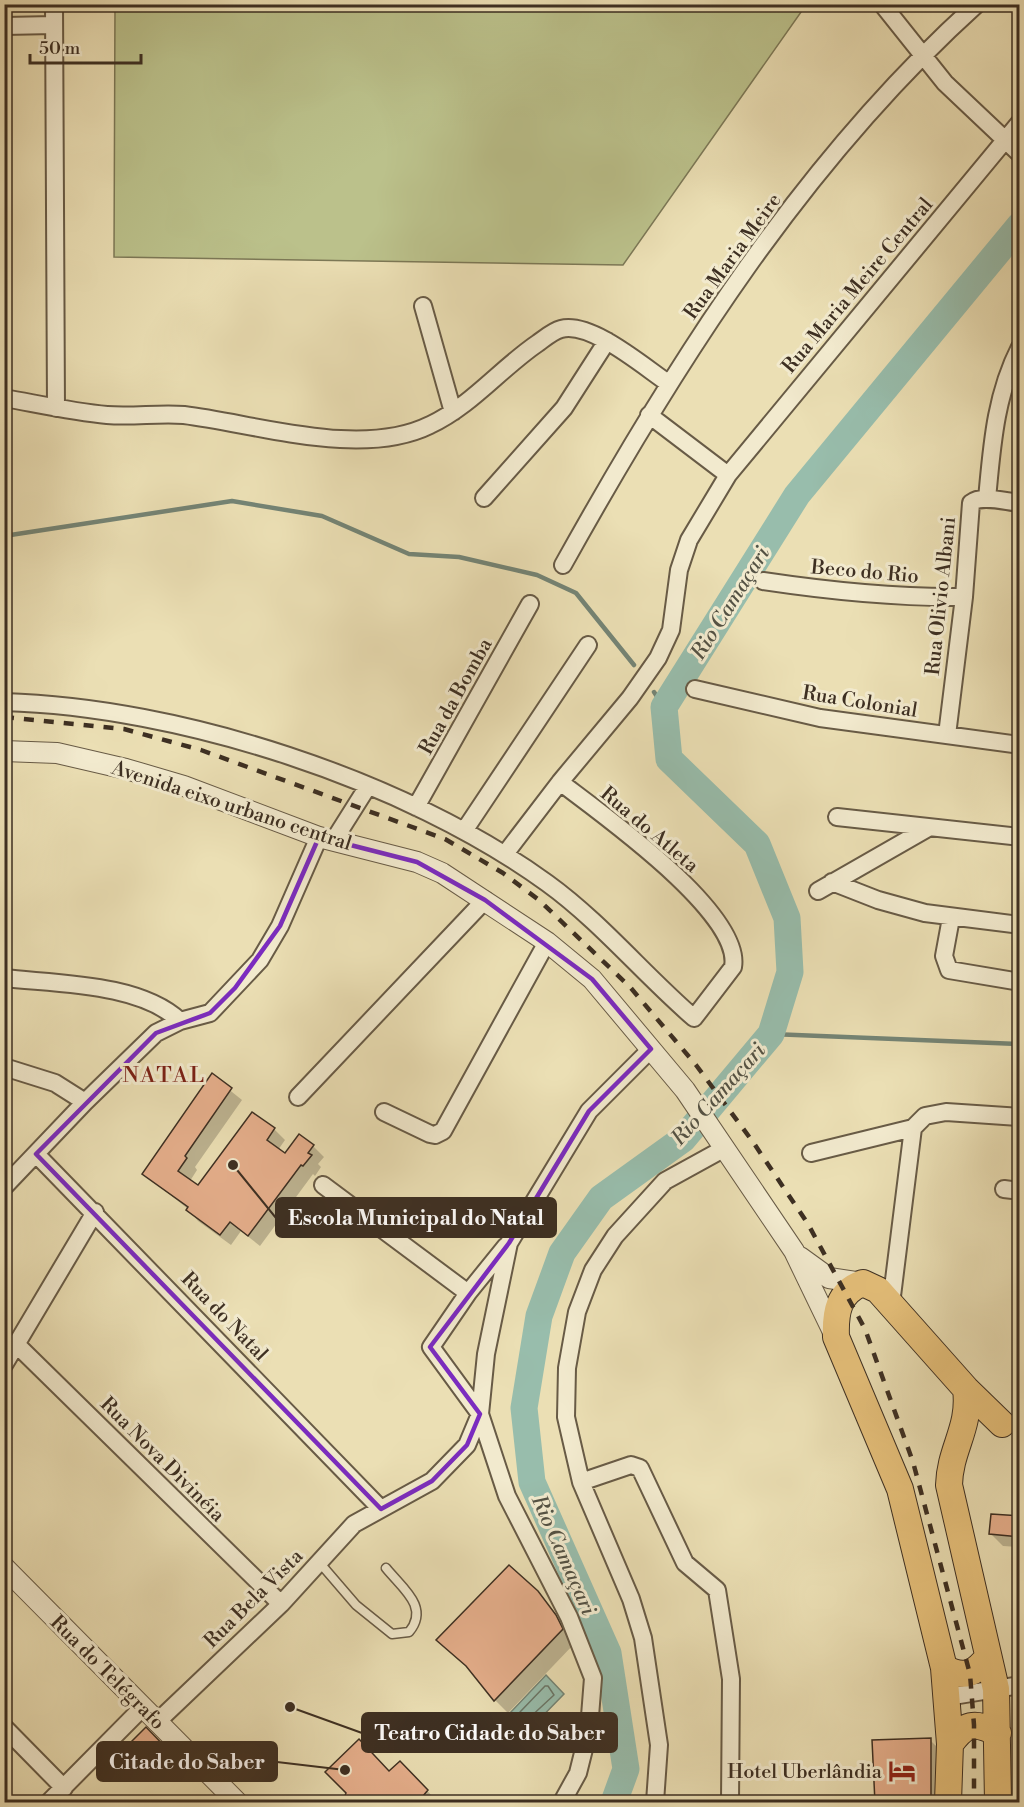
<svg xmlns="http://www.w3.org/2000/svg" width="1024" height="1807" font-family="'Libre Bodoni',serif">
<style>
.green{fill:#bbc18b;stroke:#7c7856;stroke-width:1.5}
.water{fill:#98bdac;stroke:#748475;stroke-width:1.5}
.shadow{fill:#0003}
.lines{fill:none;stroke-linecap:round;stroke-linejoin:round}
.shore{stroke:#6a7667;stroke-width:1.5}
.stream{stroke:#748475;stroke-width:4.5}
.river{stroke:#98bdac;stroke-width:27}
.building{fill:#e6af8c;stroke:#3d2f22;stroke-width:1.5}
.service-casing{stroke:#685b46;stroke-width:11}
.minor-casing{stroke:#685b46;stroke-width:20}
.tertiary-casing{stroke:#685b46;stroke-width:22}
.primary-casing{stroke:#3d2f22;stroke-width:28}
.service{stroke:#f2eace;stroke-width:8}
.minor{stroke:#f2eace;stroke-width:16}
.tertiary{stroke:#f2eace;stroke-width:20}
.primary{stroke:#e6c07a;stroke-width:26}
.rail{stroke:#3d2f22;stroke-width:4.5;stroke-dasharray:10 10;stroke-linecap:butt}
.marked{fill:none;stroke:#7b2cbf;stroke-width:4.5;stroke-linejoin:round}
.labels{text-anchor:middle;stroke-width:6;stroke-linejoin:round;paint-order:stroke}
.street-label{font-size:20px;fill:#3d2f22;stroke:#f2eace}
.poi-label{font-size:20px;fill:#3d2f22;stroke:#f2eace;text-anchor:end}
.water-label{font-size:21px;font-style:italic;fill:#545244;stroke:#f2eace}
.quarter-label{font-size:22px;letter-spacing:1.5px;fill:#7a1f14;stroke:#f2eace}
.leader{fill:none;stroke:#3d2f22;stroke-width:2}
.callout-dot{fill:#3d2f22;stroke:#f2eace;stroke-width:2}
.callout{fill:#3d2f22;stroke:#3d2f22;stroke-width:2}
.callout-label{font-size:21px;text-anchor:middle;font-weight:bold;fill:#fff}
</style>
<rect width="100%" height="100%" fill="#ebdfb4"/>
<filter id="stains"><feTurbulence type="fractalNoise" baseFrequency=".00333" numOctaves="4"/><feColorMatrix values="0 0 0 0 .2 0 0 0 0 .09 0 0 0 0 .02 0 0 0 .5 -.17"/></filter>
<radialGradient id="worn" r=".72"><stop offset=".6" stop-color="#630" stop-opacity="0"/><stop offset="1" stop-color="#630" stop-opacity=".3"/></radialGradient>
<!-- green -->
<path class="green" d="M115,5V4L806,5L623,265L114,257Z"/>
<!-- water -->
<path class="water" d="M546,1675L564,1694L528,1731L510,1713Z"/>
<!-- shadow -->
<path class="shadow" d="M212,1076L242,1100L195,1167L197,1170L190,1181L198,1188L274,1129L285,1140L278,1150L285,1155L313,1146L324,1157L318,1164L321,1167L315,1176L313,1174L260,1246L241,1231L231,1245L198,1221L188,1209L144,1174Z
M1020,1517V1547L1003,1546L990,1533Z
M537,1592L569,1630L575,1643L508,1713L495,1700Z
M146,1729L175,1759L152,1782L147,1778L135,1777L128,1770Z
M930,1740L943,1753L944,1802H876Z
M400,1763L438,1802H344L389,1772Z"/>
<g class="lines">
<!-- shore -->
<path class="shore" d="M545,1686H548L554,1695L526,1721L520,1712Z"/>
<!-- stream -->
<path class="stream" d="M4,536L232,501L322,516L409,554L459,557L537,575L576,593L634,665
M654,692L664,707
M771,1034L1020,1044"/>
<!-- river -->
<path class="river" d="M614,1802L626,1769L608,1653L532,1482L524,1408L539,1316L562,1253L601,1198L683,1139L771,1034L790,972L787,918L757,844L669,759L664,707L797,495L1020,225"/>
</g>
<!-- building -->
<path class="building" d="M212,1073L232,1088L185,1156L187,1158L178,1171L198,1185L252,1112L275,1128L267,1140L285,1153L299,1134L314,1145L308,1153L312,1155L303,1166L301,1165L248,1236L230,1222L220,1235L186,1210L188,1207L142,1174Z
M991,1514L1020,1516V1537L989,1534Z
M509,1565L538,1591L556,1615L563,1629L494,1701L466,1666L436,1640Z
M146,1727L170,1752L145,1777L140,1772L127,1771L122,1761L125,1754L136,1745L132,1741Z
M931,1738V1803H875L872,1740Z
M359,1739L389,1771L400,1761L428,1790L417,1803H342L346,1793L325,1772Z"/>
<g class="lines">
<defs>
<path id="service" d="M319,1562L356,1605L392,1634L409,1632C430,1607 402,1588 386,1568"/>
<path id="minor" d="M54,4L56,408
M882,4L945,83L1020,154
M4,26L54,25
M423,306L453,412
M4,398C38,404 73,412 107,415C133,417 159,413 184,415C257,424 361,459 430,425C471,406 501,368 538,343C545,338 553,331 561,329C591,321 644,367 668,383
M649,415L728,475
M484,498L564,408L607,341
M987,499C992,446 995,396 1020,347
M563,565C676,362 803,161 977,4
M763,581C830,591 896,598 964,597
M695,689L820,718L1020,745
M4,702C180,707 405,780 547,883C601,922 644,975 694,1018L733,967C743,913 599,812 560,782
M947,735L964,597L971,503C982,494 1006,502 1020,503
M416,807L530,604
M837,817L1020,837
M464,831L588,645
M334,840L368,786
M505,854L560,782L630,698L658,658L671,630L679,570L689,540L728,475L1020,122
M832,882L878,900L925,913L1020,925
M818,891L928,828
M951,918L944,956L949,970L1020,982
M4,978C57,984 140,983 180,1021
M4,1067L55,1083L85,1102
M298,1097L485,900
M384,1112L430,1134L435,1135L443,1131L547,942
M913,1128L925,1116L946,1112L1020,1117
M811,1153L913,1128
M36,1154L381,1509
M323,1185L468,1293
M4,1187L85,1102L156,1033L180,1021L210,1013L260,960L280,926L319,837
M1004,1189L1020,1191
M506,1246L468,1293L431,1347L480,1414L507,1496L569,1617L593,1678L589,1729L578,1773L562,1802
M891,1304L913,1128
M17,1345L281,1604
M4,1365L95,1212
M581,1482L631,1465L640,1468L685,1563L717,1590L731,1679L730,1802
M947,1697L1020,1685
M157,1722L281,1604L354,1524L432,1481L467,1445L480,1414L486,1354L509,1243L589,1111L651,1049
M4,1727L64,1788
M49,1802L143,1707
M655,1802L659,1745L643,1638L631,1599L581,1482L566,1417L567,1368L577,1312L593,1270L615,1236L665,1181L725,1148"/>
<path id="tertiary" d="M4,751L57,753L126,769L184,786L319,837L417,862L442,873L547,942L592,979L685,1090L794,1251L835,1336
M800,1257L829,1278L863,1283
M4,1567L237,1802"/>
<path id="primary" d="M966,1389C971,1428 950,1448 949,1485L996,1689L998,1802
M944,1668C964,1679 975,1674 988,1657
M950,1744C966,1723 973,1721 998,1733
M948,1802L950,1744L944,1668L900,1489L836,1337C835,1313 838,1292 863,1283L878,1290L966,1389L1002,1424"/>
</defs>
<!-- service casing -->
<use href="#service" class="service-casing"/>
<!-- minor casing -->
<use href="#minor" class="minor-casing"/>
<!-- tertiary casing -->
<use href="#tertiary" class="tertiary-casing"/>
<!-- primary casing -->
<use href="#primary" class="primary-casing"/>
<!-- service -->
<use href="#service" class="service"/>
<!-- minor -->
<use href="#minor" class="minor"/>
<!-- tertiary -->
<use href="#tertiary" class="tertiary"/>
<!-- primary -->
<use href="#primary" class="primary"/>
<!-- rail -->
<path class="rail" d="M4,717L124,729L201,750L445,839L503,873L539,900L630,987L696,1065L753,1142L808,1224L865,1329L913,1462L970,1674L974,1725V1802"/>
</g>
<!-- marked area -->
<path class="marked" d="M319,837L417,862L485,900L592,979L651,1049L589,1111L509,1243L430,1347L480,1414L467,1445L432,1481L381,1509L36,1154L156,1033L210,1013L235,988L280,926Z"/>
<!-- icons -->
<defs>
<symbol id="hotel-bare" viewBox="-9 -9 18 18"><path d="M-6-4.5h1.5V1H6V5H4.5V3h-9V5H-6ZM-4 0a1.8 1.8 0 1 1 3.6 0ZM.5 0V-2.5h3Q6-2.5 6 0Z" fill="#8f2418" stroke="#f2eace" stroke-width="2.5" paint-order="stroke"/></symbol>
</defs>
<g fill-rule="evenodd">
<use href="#hotel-bare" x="883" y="1752" width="38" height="38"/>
</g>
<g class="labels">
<!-- street labels -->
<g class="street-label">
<text transform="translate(732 256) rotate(-54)" y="7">Rua Maria Meire</text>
<text transform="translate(857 285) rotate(-50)" y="7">Rua Maria Meire Central</text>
<text transform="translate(865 571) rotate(5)" y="7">Beco do Rio</text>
<text transform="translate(940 596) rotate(-84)" y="7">Rua Olivio Albani</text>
<text transform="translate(455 696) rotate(-61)" y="7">Rua da Bomba</text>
<text transform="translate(860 701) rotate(9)" y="7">Rua Colonial</text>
<text transform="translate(232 805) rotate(18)" y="7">Avenida eixo urbano central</text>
<text transform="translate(650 829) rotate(40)" y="7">Rua do Atleta</text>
<text transform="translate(225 1316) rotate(46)" y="7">Rua do Natal</text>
<text transform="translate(163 1459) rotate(45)" y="7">Rua Nova Divinéia</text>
<text transform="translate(253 1598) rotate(-45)" y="7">Rua Bela Vista</text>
<text transform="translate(108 1672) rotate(45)" y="7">Rua do Telégrafo</text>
</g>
<!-- poi labels -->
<g class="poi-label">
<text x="882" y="1778">Hotel Uberlândia</text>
</g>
<!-- water labels -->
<g class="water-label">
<text transform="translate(730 603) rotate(-58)" y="7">Rio Camaçari</text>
<text transform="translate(718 1094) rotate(-48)" y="7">Rio Camaçari</text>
<text transform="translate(564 1555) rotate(66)" y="7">Rio Camaçari</text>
</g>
<!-- quarter labels -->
<g class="quarter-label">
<text x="164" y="1082">NATAL</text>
</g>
</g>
<!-- callouts -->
<path class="leader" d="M233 1165L276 1218M290 1707L362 1733M345 1770L277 1762"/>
<g class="callout-dot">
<circle cx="233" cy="1165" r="6"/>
<circle cx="290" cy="1707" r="6"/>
<circle cx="345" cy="1770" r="6"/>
</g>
<g class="callout">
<rect x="276" y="1198" width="280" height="39" rx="6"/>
<rect x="362" y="1713" width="255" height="39" rx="6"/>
<rect x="97" y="1742" width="180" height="39" rx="6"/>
</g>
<g class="callout-label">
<text x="416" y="1225">Escola Municipal do Natal</text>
<text x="490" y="1740">Teatro Cidade do Saber</text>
<text x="187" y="1769">Citade do Saber</text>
</g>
<!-- margin -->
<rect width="1024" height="1807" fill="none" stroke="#ebdfb4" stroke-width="24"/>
<rect x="6" y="6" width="1012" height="1795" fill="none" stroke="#3d2f22" stroke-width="3"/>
<rect x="12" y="12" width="1000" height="1783" fill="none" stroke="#3d2f22" stroke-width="1.5"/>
<!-- scale -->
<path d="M30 54v9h111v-9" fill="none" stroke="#3d2f22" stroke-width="3"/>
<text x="39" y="54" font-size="18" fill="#3d2f22" stroke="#f2eace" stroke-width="4.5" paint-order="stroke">50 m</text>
<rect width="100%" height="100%" filter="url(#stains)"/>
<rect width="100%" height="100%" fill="url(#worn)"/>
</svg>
